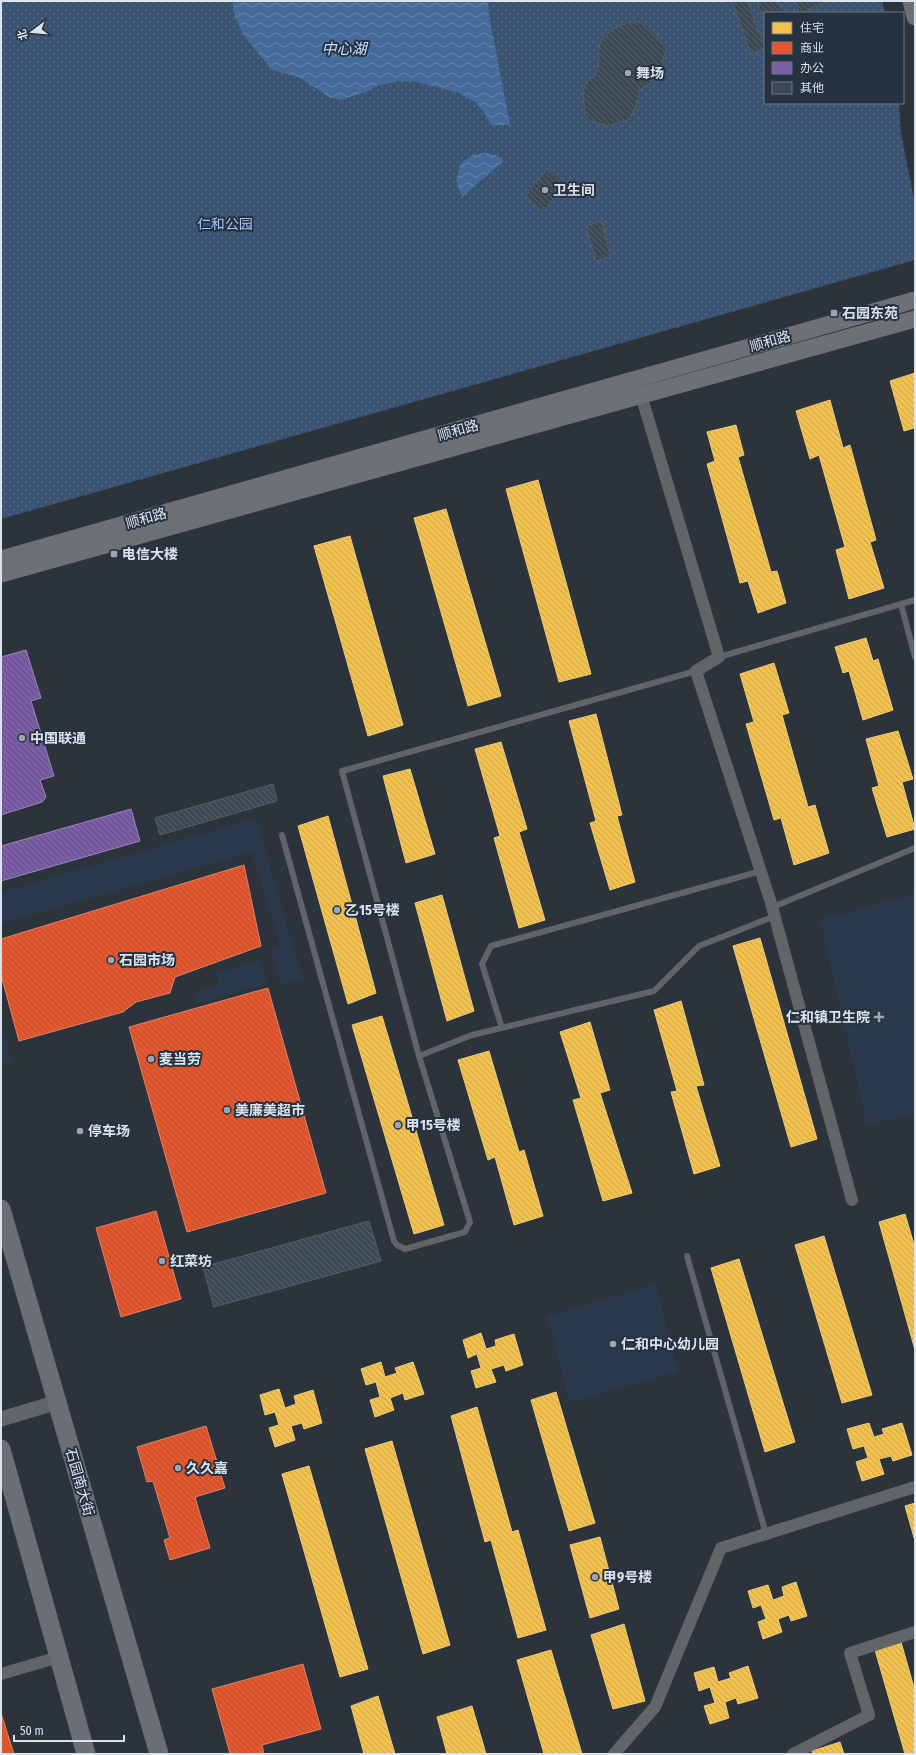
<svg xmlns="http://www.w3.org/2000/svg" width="916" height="1755" font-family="'Fira Sans Condensed','Noto Sans SC',sans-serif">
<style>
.built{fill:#29384b}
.park{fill:url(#park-dots)}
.water{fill:url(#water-waves)}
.homes{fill:url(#homes-back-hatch);stroke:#ebcb7d}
.shops{fill:url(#shops-back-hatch);stroke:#e18167}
.offices{fill:url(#offices-back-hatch);stroke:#9886bc}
.building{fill:url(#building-back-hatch);stroke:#565d64}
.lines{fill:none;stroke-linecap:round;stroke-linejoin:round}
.service{stroke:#626568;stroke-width:6}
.minor{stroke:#626568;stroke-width:12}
.tertiary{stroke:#626568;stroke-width:15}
.secondary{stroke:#6d7074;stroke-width:17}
.primary{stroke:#6a6f74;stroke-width:19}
.poi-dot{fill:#9ea5ae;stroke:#263241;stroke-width:1.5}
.labels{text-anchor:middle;stroke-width:4;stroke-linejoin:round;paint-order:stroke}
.poi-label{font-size:14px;font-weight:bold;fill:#dbe3ec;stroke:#263241;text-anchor:start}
.park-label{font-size:14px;fill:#a1c6f1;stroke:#263241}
.street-label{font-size:14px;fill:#dbe3ec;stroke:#263241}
.water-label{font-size:15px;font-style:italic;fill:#c8e1ff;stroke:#263241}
</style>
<defs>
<pattern id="park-dots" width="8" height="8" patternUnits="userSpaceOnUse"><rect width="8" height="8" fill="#3a5370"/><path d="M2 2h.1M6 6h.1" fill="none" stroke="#566c85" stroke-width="1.8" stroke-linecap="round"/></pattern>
<pattern id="water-waves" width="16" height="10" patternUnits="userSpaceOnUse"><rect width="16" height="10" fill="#446b99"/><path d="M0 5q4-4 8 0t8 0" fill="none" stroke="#6787ac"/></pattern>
<pattern id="homes-back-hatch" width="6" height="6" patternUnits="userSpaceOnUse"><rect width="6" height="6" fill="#f2c14e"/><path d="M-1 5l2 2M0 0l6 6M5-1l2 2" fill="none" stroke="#c6a24c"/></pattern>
<pattern id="shops-back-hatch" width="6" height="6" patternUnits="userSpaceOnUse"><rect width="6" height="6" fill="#e4572e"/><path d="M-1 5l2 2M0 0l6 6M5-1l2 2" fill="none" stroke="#b35136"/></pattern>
<pattern id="offices-back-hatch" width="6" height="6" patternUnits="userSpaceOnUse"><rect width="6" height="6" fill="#7b5ea7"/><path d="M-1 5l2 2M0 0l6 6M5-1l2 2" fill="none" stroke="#5e5177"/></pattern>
<pattern id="building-back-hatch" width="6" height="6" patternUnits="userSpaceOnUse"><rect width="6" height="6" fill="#3c4854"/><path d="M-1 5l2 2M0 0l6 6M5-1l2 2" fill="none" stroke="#58626d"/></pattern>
</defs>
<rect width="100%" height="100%" fill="#2c333b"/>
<!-- built -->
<path class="built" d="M256,818L302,979L281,985L271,950L280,947L252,852L1,924V892Z
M915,893V1114L867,1125L820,920Z
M260,960L267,984L197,1004L193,993L219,985L216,973Z
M1,1023L12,1061L1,1064Z
M656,1284L678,1372L569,1402L547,1316Z"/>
<!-- park -->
<path class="park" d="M1,1H882L885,13H765V103H899L901,133L915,204V260L1,519Z"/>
<!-- water -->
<path class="water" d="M232,1H488L489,15L510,125H491L484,112L475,102L459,93L417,82L398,81L379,85L366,92L340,100L329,97L301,78L272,70L244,36L235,17Z
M487,153L498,156L504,161L462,197L456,181L461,163L473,155Z"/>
<!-- homes -->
<path class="homes" d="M915,373V431L914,428L904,431L890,381Z
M830,400L843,448L850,445L876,540L870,542L884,588L849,599L836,550L845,547L819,455L810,459L796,411Z
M736,425L744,455L738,457L771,572L777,571L786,603L758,613L748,581L740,583L707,464L715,461L707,432Z
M538,480L591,674L559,682L506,489Z
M446,509L501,696L468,706L414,518Z
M350,536L403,725L368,736L314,546Z
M866,638L873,661L878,659L893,710L863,720L849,671L843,673L835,647Z
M774,663L789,713L782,715L808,807L815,805L829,853L794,865L781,818L774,820L746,724L754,722L740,674Z
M596,714L622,815L617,816L635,882L610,890L590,823L596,821L569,721Z
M898,731L913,779L902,782L915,829L887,837L872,788L879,786L866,739Z
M501,742L527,829L519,832L545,920L519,928L494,838L500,836L475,749Z
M410,769L435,854L406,863L383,776Z
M328,816L376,993L348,1004L298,826Z
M442,895L474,1011L447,1021L415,903Z
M760,938L817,1139L791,1147L733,946Z
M681,1001L704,1085L696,1086L720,1166L694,1174L671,1092L677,1091L654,1010Z
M382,1016L444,1225L414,1234L352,1025Z
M590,1022L610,1090L600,1093L632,1193L603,1201L573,1100L581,1098L560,1032Z
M489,1051L519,1152L524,1150L543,1216L514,1225L495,1157L488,1160L458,1060Z
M905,1214L915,1248V1350L879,1222Z
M824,1236L872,1395L842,1403L795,1245Z
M739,1259L795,1442L765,1452L711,1268Z
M481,1333L486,1349L496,1346L495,1340L514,1334L523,1365L506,1371L504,1365L491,1369L496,1382L476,1388L471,1371L481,1368L477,1354L468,1358L463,1340Z
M381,1362L385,1377L397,1373L395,1368L413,1362L424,1394L405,1400L403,1393L390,1398L394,1410L375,1417L370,1400L380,1397L376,1382L366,1385L361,1369Z
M279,1389L285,1408L296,1404L294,1396L313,1390L322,1423L304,1429L302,1423L291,1426L295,1440L275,1447L269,1428L279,1425L275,1412L265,1415L260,1395Z
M556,1392L595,1523L569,1531L531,1400Z
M477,1407L512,1532L518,1530L546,1630L518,1638L491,1540L485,1542L451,1416Z
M869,1423L874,1437L884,1434L882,1429L902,1423L912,1455L893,1461L891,1456L879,1459L884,1474L862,1481L856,1462L868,1458L864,1446L853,1449L847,1429Z
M392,1441L450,1645L423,1654L365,1449Z
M309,1466L368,1669L340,1677L282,1474Z
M915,1503V1541L905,1506Z
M600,1537L619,1609L590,1618L570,1545Z
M796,1582L807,1616L791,1621L789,1615L778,1619L782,1632L763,1639L758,1622L766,1619L761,1605L753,1608L748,1591L768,1585L773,1600L784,1596L782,1587Z
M624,1624L645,1701L613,1709L591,1635Z
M901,1642L915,1691V1754H905L875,1650Z
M551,1650L582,1754H544L517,1660Z
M748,1666L758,1698L738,1704L736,1698L725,1702L729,1718L710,1724L704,1706L715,1703L710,1687L699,1691L694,1673L714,1667L718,1682L731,1678L729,1673Z
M378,1696L395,1754H364L351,1706Z
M472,1706L486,1754H447L437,1717Z
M840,1742L844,1754H813L812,1751Z"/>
<!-- shops -->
<path class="shops" d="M244,865L261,946L175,977L170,993L136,1002L123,1012L19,1041L1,975V939Z
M268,988L326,1193L187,1232L129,1027Z
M156,1211L181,1299L121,1317L96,1228Z
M206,1426L225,1488L195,1497L210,1548L170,1560L164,1540L170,1538L153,1481L147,1482L137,1447Z
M303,1664L321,1729L262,1745L264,1754H230L212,1689Z
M1,1713L14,1754H1Z"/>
<!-- offices -->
<path class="offices" d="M26,650L41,698L31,701L54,776L40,780L46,797L42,802L1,815V657Z
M131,809L140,841L1,881V846Z"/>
<!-- building -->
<path class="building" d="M732,1H747L765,48L751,54Z
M757,1H778L783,13H765V22Z
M795,1H827L801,13H799Z
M638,22L649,27L661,42L666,50L658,76L645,87L639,89L638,99L630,119L607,126L591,121L585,114L583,91L588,81L594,77L598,68L599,48L601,40L612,30L625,23Z
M548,168L566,184L542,211L525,196Z
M602,221L611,257L596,261L586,226Z
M273,784L277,801L160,835L155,818Z
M369,1221L381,1261L214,1307L203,1267Z"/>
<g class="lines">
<!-- service -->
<path class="service" d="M901,604L915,657
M719,657L915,600
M282,835L394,1241L397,1245L405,1249L465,1232L470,1222L419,1056L472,1035L654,991L699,946L775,916
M773,907L915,848
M502,1028L482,964L491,946L761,871
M419,1056L342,771L696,671
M687,1256L766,1534"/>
<!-- minor -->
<path class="minor" d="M639,388L719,657L696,671L771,903L852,1200
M1,1674L59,1657
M614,1754L655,1707L721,1548L915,1487
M793,1754L869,1715L850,1653L915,1632"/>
<!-- tertiary -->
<path class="tertiary" d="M1,1419L58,1402"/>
<!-- secondary -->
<path class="secondary" d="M911,1L915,17
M1,559L915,300
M1,574L915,319"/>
<!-- primary -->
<path class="primary" d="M1,1209L159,1754
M1,1449L86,1754"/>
</g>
<!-- markers -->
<g class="poi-dot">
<circle cx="628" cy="73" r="4"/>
<circle cx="545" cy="190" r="4"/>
<rect x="830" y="309" width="8" height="8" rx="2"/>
<rect x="110" y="550" width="8" height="8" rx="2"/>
<circle cx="22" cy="738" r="4"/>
<circle cx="337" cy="910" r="4"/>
<circle cx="111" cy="960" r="4"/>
<path d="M877 1011h4v4h4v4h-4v4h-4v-4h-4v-4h4z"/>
<circle cx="151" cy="1059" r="4"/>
<circle cx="227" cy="1110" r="4"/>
<circle cx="398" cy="1125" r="4"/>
<circle cx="80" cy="1131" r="4"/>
<circle cx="162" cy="1261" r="4"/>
<circle cx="613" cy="1344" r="4"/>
<circle cx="178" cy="1468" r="4"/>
<circle cx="595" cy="1577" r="4"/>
</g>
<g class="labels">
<!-- poi labels -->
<g class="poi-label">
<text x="636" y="78">舞场</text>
<text x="553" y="195">卫生间</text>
<text x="842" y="318">石园东苑</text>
<text x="122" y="559">电信大楼</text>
<text x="30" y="743">中国联通</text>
<text x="345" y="915">乙15号楼</text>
<text x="119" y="965">石园市场</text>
<text x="870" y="1022" text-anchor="end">仁和镇卫生院</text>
<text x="159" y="1064">麦当劳</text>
<text x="235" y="1115">美廉美超市</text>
<text x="406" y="1130">甲15号楼</text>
<text x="88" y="1136">停车场</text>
<text x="170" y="1266">红菜坊</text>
<text x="621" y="1349">仁和中心幼儿园</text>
<text x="186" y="1473">久久嘉</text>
<text x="603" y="1582">甲9号楼</text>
</g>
<!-- park labels -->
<g class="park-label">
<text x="225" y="229">仁和公园</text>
</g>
<!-- street labels -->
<g class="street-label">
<text transform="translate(770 341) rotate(-16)" y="5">顺和路</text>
<text transform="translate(458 430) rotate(-16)" y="5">顺和路</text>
<text transform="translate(146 518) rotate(-16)" y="5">顺和路</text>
<text transform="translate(80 1482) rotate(74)" y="5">石园南大街</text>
</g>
<!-- water labels -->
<g class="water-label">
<text x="344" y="54">中心湖</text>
</g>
</g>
<!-- border -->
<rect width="916" height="1755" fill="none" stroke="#dbe3ec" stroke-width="4"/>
<!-- legend -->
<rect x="764" y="12" width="140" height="92" fill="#263241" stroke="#6e7985"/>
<rect x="772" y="22" width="20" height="12" fill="#f2c14e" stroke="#6e7985"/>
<text x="800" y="32" font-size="12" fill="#dbe3ec">住宅</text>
<rect x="772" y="42" width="20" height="12" fill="#e4572e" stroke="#6e7985"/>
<text x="800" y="52" font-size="12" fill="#dbe3ec">商业</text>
<rect x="772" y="62" width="20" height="12" fill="#7b5ea7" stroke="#6e7985"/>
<text x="800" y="72" font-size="12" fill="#dbe3ec">办公</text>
<rect x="772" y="82" width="20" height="12" fill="#3c4854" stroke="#6e7985"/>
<text x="800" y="92" font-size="12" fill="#dbe3ec">其他</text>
<!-- north arrow -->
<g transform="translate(32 32) rotate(254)" stroke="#263241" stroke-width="3" paint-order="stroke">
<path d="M0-3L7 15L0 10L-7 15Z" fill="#dbe3ec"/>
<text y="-6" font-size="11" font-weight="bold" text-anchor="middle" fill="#dbe3ec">北</text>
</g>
<!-- scale -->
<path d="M14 1735v6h110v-6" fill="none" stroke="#dbe3ec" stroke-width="2"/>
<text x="20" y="1735" font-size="12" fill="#dbe3ec" stroke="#263241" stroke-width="3" paint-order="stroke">50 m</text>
</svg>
